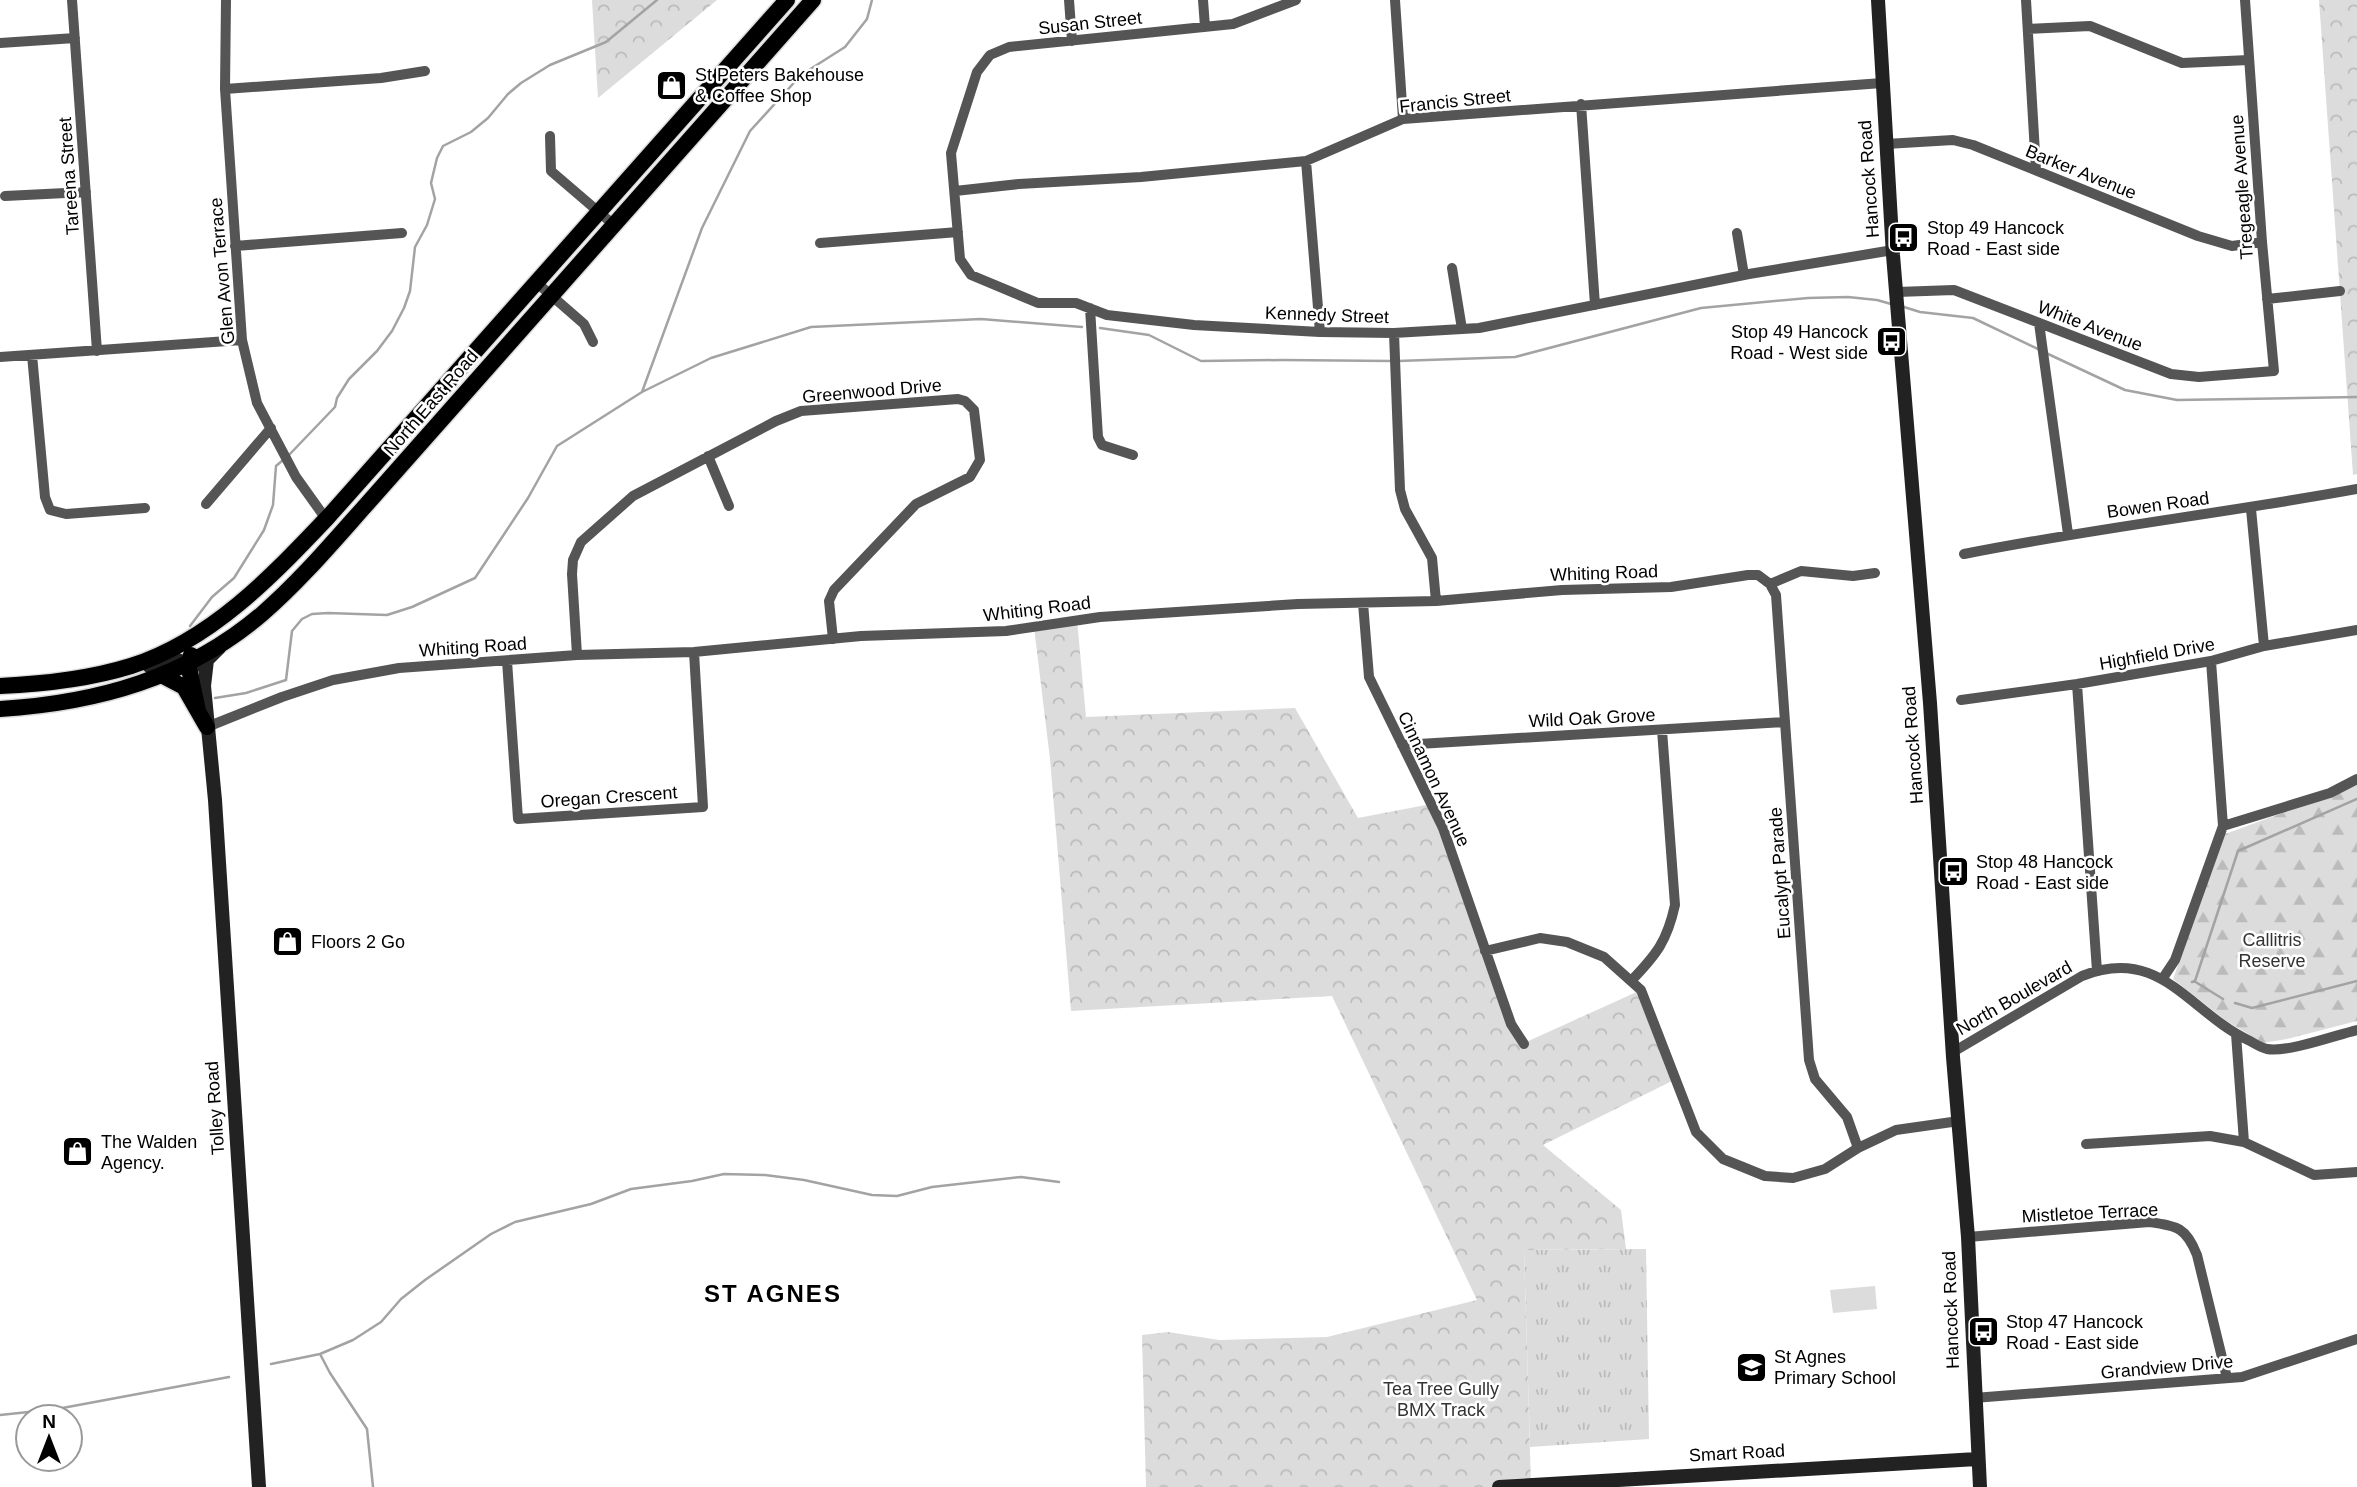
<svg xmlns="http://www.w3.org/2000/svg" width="2357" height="1487" font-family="Helvetica,sans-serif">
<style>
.grass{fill:url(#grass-tufts)}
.forest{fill:url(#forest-firs)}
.park{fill:url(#park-crowns)}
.pitch{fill:#dcdcdc}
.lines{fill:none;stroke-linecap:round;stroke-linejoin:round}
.stream{stroke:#a3a3a3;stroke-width:2.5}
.primary-casing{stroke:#dbdbdb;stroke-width:19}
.street{stroke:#555;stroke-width:10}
.secondary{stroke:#222;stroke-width:14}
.primary{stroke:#000;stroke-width:16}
.labels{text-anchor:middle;stroke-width:5;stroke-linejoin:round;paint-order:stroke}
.street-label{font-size:18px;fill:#000;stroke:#fff}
.poi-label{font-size:18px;fill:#000;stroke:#fff;text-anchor:start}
.park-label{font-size:18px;fill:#333;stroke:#fff}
.district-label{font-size:24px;font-weight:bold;letter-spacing:2px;fill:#000;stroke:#fff}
</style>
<defs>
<pattern id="grass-tufts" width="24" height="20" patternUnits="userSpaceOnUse" patternTransform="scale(1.75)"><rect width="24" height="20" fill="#dcdcdc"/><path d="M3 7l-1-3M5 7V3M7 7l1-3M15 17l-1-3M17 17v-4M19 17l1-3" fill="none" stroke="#bbb"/></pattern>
<pattern id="forest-firs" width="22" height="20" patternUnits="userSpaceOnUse" patternTransform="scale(1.75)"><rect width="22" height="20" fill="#dcdcdc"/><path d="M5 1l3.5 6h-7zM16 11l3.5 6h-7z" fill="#bbb"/></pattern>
<pattern id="park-crowns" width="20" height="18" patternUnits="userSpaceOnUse" patternTransform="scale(1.75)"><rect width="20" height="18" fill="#dcdcdc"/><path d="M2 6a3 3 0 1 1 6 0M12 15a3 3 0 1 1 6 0" fill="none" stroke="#bbb"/></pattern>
</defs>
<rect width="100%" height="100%" fill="#fff"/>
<!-- grass -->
<path class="grass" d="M1646,1249L1649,1439L1530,1447L1524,1250Z"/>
<!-- forest -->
<path class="forest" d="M2357,782V1021L2287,1039L2263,1043L2225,1020L2173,979L2225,834L2302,806Z"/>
<!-- park -->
<path class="park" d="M592,0H717L598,98Z
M2319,0H2357V474L2353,475Z
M1077,620L1086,717L1295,708L1358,818L1431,804L1443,828L1524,1043L1641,990L1676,1079L1543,1145L1621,1210L1626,1249L1524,1250L1531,1485L1499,1487H1146L1142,1335L1168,1332L1219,1340L1327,1337L1477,1300L1332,996L1071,1011L1050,759L1034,627Z"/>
<!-- pitch -->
<path class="pitch" d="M1875,1286L1877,1309L1833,1313L1830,1290Z"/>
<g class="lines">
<!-- stream -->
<path class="stream" d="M1904,307L1920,312L1973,318L2040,350
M1100,328L1149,335L1201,361L1282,360L1391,361
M2046,353L2125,390L2177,400L2357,397
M1398,361L1515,357L1701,308L1808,298L1848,297L1877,300L1891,304
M642,392L702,228L750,131L801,75L845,47L867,19L872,0
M288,456L335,407L337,398L349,379L377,351L392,331L404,308L410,291L415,247L427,225L435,199L431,183L437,158L443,146L471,132L488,118L508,94L521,83L550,65L606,42L657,0
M190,626L212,597L234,578L264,530L273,505L276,466L283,460
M215,698L246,693L286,680L292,631L302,619L312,614L328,613L387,615L412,607L475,578L528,498L557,446L642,392L711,358L811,327L981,319L1082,327
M2194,981L2223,999
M2192,982L2195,981L2238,851L2357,799
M2235,1003L2252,1008L2357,981
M320,1354L330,1373L367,1429L373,1487
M271,1364L320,1354L353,1340L381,1322L401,1299L425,1280L491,1234L515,1222L591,1204L631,1189L692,1181L724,1174L765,1175L804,1180L872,1195L897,1196L932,1187L1021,1177L1059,1182
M0,1415L57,1409L229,1377"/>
<defs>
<path id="primary" d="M191,655L188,664L198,711
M163,676L184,687L207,727
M0,686C45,684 89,679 131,666C212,640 273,575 329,516L787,0
M0,709C97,703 187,678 262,614C300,581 333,542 366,505L813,0"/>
</defs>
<!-- primary casing -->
<use href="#primary" class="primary-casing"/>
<!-- street -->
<path class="street" d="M72,0L97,351
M226,0L225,89L242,340L257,403L296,477L326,519
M1069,0L1072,41
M1203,0L1205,27
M1296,0L1233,24L1009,47L990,55L977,72L951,153L960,259L971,275L1038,303H1076L1107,315L1194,325L1320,332L1394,333L1479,328L1749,274L1893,250
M1395,0L1403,119
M2026,0L2036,170
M2028,29L2090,26L2182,63L2249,60
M0,43L75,38
M225,89L381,78L425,71
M1581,104L1595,305
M550,136L551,171L614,225
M1886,144L1953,140L1973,145L2198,236L2232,246L2262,242
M1306,161L1320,332
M955,191L1019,184L1141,177L1306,161L1403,119L1882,83
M5,196L86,192
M1737,233L1744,275
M820,243L958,232
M235,246L402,233
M1452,268L1462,329
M537,283L584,324L593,342
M1897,292L1954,290L2171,374L2199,377L2274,371L2262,242L2245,0
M2267,299L2340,291
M1090,308L1098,437L1102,445L1133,455
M2039,323L2068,534
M1394,333L1400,490L1405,509L1432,558L1436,601
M32,355L45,497L50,510L66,514L145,508
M0,357L242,340
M708,456L729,506
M206,504L271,428
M2251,509L2264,646
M1964,554C2094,528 2226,513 2357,489
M1770,584L1776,595L1809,1060L1815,1079L1847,1117L1858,1148
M1363,603L1369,677L1443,828L1511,1024L1524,1044
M577,655L572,574L573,560L581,542L633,496L776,421L801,411L958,399L965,401L974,410L980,460L970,477L916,504L834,590L829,601L833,639
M507,661L518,819L703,807L694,652
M2211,661L2223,826
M2077,684L2097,971
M1961,700L2077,684L2211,661L2264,646L2357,630
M207,727L282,697L333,680L399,668L577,655L694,652L861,636L1006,631L1100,617L1298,604L1436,601L1562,590L1671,587L1748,575H1758L1770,584L1801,571L1853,576L1875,573
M1402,745L1785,722
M1485,951L1540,938L1567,942L1604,957L1641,990L1696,1132L1723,1159L1765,1176L1793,1178L1825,1169L1858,1148L1896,1130L1959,1121
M2163,978L2175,960L2223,826L2330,793L2357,779
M1631,981C1657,954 1667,941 1675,905L1662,730
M2236,1034L2244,1142
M1953,1052L2082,976C2160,945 2188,1011 2248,1040C2254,1043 2261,1048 2267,1049C2287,1053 2336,1035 2357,1030
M2086,1144L2210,1136L2244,1142L2314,1175L2357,1172
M1968,1237L2149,1222C2177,1226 2186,1227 2197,1255L2227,1378
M1974,1398L2242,1377L2357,1339"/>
<!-- secondary -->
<path class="secondary" d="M1878,0L1893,255L1930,703L1953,1057L1968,1237L1980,1487
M219,648L207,660L204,686L215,800L259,1487
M149,666L175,659L193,667
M1499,1487L1977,1459"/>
<!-- primary -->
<use href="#primary" class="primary"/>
</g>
<!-- icons -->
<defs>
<symbol id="shop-square" viewBox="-11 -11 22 22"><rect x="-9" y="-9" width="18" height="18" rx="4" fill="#000" stroke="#fff"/><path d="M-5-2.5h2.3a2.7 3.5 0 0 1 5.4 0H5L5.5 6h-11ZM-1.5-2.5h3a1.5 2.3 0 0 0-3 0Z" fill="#fff"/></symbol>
<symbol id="bus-square" viewBox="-11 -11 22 22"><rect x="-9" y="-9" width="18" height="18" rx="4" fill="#000" stroke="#fff"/><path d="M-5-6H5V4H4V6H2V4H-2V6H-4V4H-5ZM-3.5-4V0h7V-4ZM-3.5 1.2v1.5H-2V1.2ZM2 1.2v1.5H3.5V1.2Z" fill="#fff"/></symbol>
<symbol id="school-square" viewBox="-11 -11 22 22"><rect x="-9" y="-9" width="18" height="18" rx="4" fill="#000" stroke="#fff"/><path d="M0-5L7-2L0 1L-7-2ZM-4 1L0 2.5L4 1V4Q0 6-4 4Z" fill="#fff"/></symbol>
</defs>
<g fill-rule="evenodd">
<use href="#shop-square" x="654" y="68" width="35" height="35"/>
<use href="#bus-square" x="1886" y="220" width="35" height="35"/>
<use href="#bus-square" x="1874" y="324" width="35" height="35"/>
<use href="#bus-square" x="1936" y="854" width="35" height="35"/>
<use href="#shop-square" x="270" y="924" width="35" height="35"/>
<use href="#shop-square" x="60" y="1134" width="35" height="35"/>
<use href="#bus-square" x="1966" y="1314" width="35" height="35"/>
<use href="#school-square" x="1734" y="1350" width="35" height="35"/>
</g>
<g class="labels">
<!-- street labels -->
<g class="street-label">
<text transform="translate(1090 23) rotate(-6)" y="6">Susan Street</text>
<text transform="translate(1455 101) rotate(-6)" y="6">Francis Street</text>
<text transform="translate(2081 172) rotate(22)" y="6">Barker Avenue</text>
<text transform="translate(69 176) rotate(-94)" y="6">Tareena Street</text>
<text transform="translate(1869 179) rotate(-94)" y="6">Hancock Road</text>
<text transform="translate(2242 187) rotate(-94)" y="6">Tregeagle Avenue</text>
<text transform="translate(222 271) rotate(-95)" y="6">Glen Avon Terrace</text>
<text transform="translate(1327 315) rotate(2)" y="6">Kennedy Street</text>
<text transform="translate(2090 326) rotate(21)" y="6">White Avenue</text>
<text transform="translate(872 391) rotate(-5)" y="6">Greenwood Drive</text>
<text transform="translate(431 403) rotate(-49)" y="6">North East Road</text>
<text transform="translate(2158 505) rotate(-8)" y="6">Bowen Road</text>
<text transform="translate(1604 573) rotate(-2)" y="6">Whiting Road</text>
<text transform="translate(1037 609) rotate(-7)" y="6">Whiting Road</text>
<text transform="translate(473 647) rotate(-4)" y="6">Whiting Road</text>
<text transform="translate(2157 654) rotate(-10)" y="6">Highfield Drive</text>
<text transform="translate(1592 718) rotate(-3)" y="6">Wild Oak Grove</text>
<text transform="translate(1913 745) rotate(-94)" y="6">Hancock Road</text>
<text transform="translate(1434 779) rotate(65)" y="6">Cinnamon Avenue</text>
<text transform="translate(609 797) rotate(-4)" y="6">Oregan Crescent</text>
<text transform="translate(1780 873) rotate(-94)" y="6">Eucalypt Parade</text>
<text transform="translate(2014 998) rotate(-30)" y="6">North Boulevard</text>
<text transform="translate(215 1108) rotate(-94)" y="6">Tolley Road</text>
<text transform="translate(2090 1213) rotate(-3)" y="6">Mistletoe Terrace</text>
<text transform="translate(1951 1310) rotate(-92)" y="6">Hancock Road</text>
<text transform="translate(2167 1367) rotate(-5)" y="6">Grandview Drive</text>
<text transform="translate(1737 1453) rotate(-3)" y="6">Smart Road</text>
</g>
<!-- poi labels -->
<g class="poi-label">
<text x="695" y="81">St Peters Bakehouse<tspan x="695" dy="21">&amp; Coffee Shop</tspan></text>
<text x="1927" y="234">Stop 49 Hancock<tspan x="1927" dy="21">Road - East side</tspan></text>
<text x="1868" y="338" text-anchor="end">Stop 49 Hancock<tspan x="1868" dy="21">Road - West side</tspan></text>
<text x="1976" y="868">Stop 48 Hancock<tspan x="1976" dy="21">Road - East side</tspan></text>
<text x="311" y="948">Floors 2 Go</text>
<text x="101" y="1148">The Walden<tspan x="101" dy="21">Agency.</tspan></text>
<text x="2006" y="1328">Stop 47 Hancock<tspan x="2006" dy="21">Road - East side</tspan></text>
<text x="1774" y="1363">St Agnes<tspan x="1774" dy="21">Primary School</tspan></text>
</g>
<!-- park labels -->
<g class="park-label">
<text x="2272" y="946">Callitris<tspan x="2272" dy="21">Reserve</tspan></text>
<text x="1441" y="1395">Tea Tree Gully<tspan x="1441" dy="21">BMX Track</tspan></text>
</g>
<!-- district labels -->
<g class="district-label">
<text x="773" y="1302">ST AGNES</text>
</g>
</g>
<!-- north arrow -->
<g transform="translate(49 1438)"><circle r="33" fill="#ffffff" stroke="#999999" stroke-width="2"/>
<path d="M0-5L12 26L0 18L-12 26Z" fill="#000000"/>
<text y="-10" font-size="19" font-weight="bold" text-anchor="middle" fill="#000000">N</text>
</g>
</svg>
